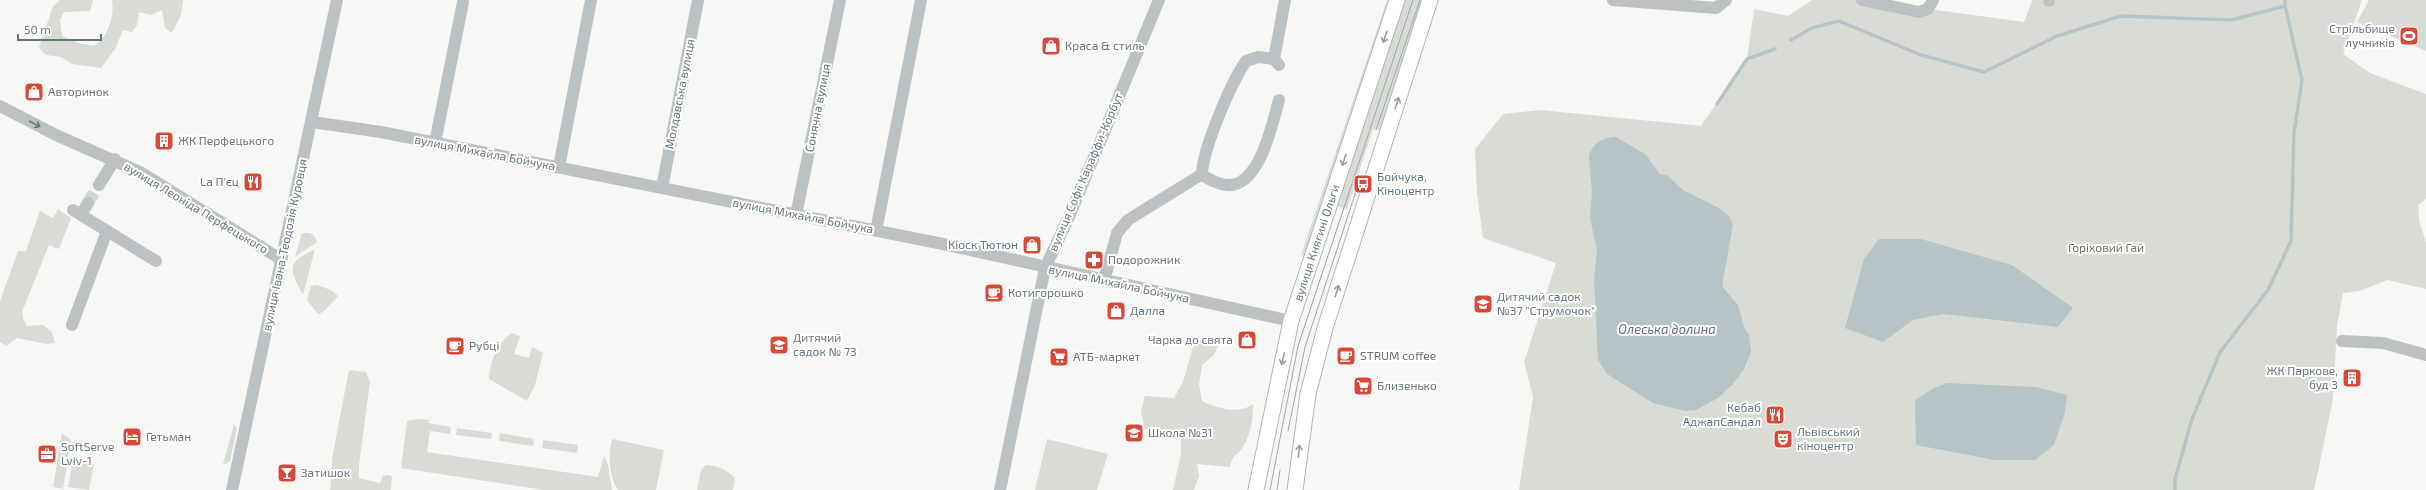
<svg xmlns="http://www.w3.org/2000/svg" width="2426" height="490" font-family="'Exo 2',sans-serif">
<style>
.green{fill:#d8dcd4}
.water{fill:#b7c4c7}
.lines{fill:none;stroke-linecap:round;stroke-linejoin:round}
.stream{stroke:#b7c4c7;stroke-width:3.5}
.minor-tunnel{stroke:#d2d7d7;stroke-width:12;stroke-dasharray:12 6;stroke-linecap:butt}
.major-casing{stroke:#b0b6b9;stroke-width:17}
.minor{stroke:#bcc2c4;stroke-width:12}
.major{stroke:#fff;stroke-width:15}
.tram{stroke:#9fa7aa;stroke-width:1}
.oneway{stroke:#939fa4}
.oneway2{stroke:#65767d}
.labels{text-anchor:middle;stroke-width:4;stroke-linejoin:round;paint-order:stroke}
.poi-label{font-size:12px;fill:#65767d;stroke:#fff;text-anchor:start}
.street-label{font-size:12px;fill:#65767d;stroke:#fff}
.park-label{font-size:12px;fill:#687663;stroke:#fff}
.water-label{font-size:13px;font-style:italic;fill:#5f7578;stroke:#fff}
</style>
<rect width="100%" height="100%" fill="#f7f7f5"/>
<!-- green -->
<path class="green" d="M60,0H93L90,11L64,12L60,20L62,36L78,43L94,46C108,37 115,16 112,0H183L181,15L172,33L165,28L162,10L151,15L139,12L137,25L132,32L123,30L115,49L101,68L72,64L61,57L46,55L39,48L53,6Z
M1387,0H1391L1306,256L1301,255Z
M1405,0H1425L1383,131L1373,129L1347,209L1337,206Z
M1812,0H1881L1907,6L2024,22L2032,0H2362L2343,54L2370,73L2426,94V199L2418,205L2419,220L2426,242V289L2388,280L2359,291L2343,293L2337,326L2333,399L2314,490H1519L1533,397L1524,362L1556,263L1483,238L1477,193L1475,149L1503,114L1540,110L1701,126L1747,59L1754,9L1788,16Z
M2369,0H2426V51L2357,22Z
M58,209L71,218L59,249L49,245L22,312L23,319L27,326L43,325L52,332L55,343L47,344L17,338L6,346L0,342V301L18,251H26L40,211L53,218Z
M302,233H310L315,237L317,242L295,257Z
M315,249L303,295C289,267 286,264 315,249Z
M317,285L331,290L338,296L323,312L318,314L307,300L311,286Z
M512,333L520,336L514,354L529,358L532,347L543,353L535,385L527,401L489,379C490,362 497,342 512,333Z
M1212,337L1218,345L1214,355L1202,365L1199,385L1202,401C1217,408 1238,415 1253,404C1254,417 1250,436 1243,447C1237,457 1233,452 1230,467L1197,464L1199,476L1194,490H1173L1181,454V437L1145,429L1141,411L1145,396L1174,398L1183,382L1195,340Z
M349,370L366,372L370,382L359,465V478L380,483L383,476L389,475L392,477L391,490H330L333,453Z
M423,419L429,420L428,423L451,427L450,434L430,431L427,452L598,477L604,456L608,465L612,490H544L401,468L407,422L410,420Z
M234,424L237,428L230,461L226,464H223Z
M457,428L492,433L491,439L456,435Z
M62,433L71,440L63,489L53,487Z
M500,433L534,439L533,446L499,441Z
M612,439L664,450L656,490H618C609,477 608,454 612,439Z
M1047,439L1108,454L1097,490H1035Z
M543,440L578,445L577,453L542,448Z
M73,460L94,464L89,490L68,487Z
M706,465C717,465 727,470 735,478L733,490H697L701,470Z"/>
<!-- water -->
<path class="water" d="M1616,137L1645,154L1660,174L1667,175L1683,190L1719,208L1729,216L1733,225L1722,286L1738,305L1744,327L1749,335L1751,352L1744,369L1733,384L1718,398L1696,410L1686,411L1653,403L1607,374L1598,360L1594,281L1597,251L1590,218L1592,192L1589,157C1591,144 1603,137 1616,137Z
M1879,239H1921L2012,265L2073,308L2058,327L1943,314L1913,320L1883,342L1845,328L1864,259Z
M1947,383L2036,387L2067,395L2065,412L2054,445L2035,460H1995L1916,445L1915,400L1932,389Z"/>
<g class="lines">
<!-- stream -->
<path class="stream" d="M1791,40L1812,28L1839,21L1921,55L1984,72L2057,36L2121,16L2231,20L2285,6V0
M1717,104L1747,59L1775,49
M2175,490V479L2192,419L2220,352L2268,290L2291,241L2294,133L2302,80L2285,6"/>
<!-- minor-tunnel -->
<path class="minor-tunnel" d="M88,203L99,185"/>
<defs>
<g id="major">
<path id="s1" d="M1256,490L1291,321L1397,0"/>
<path d="M1295,490L1308,394L1325,328L1430,0"/>
</g>
</defs>
<!-- major casing -->
<use href="#major" class="major-casing"/>
<!-- minor -->
<path class="minor" d="M1613,0L1716,8L1726,0
M1862,0L1919,12L1928,9L1933,0
M2049,1V0
M1274,59L1285,0
M0,106L56,135L142,173L282,260
M312,122L381,132L943,244L1291,321
M435,143L463,2
M559,167L591,0
M1202,174C1203,148 1231,83 1246,61L1258,57L1274,59L1279,65
M99,185L115,159
M662,188L698,0
M73,210L156,261
M81,215L88,203
M796,215L840,0
M876,231L921,0
M1104,281L1117,233L1128,220L1202,174C1208,180 1213,181 1221,184C1258,195 1272,125 1279,100
M72,325L107,231
M2342,341L2383,343L2426,355
M232,490L337,0
M1000,490L1045,268L1069,217L1159,0"/>
<!-- major -->
<use href="#major" class="major"/>
<!-- tram -->
<path class="tram" d="M1376,130L1420,0
M1288,431L1305,347L1361,176
M1270,490L1298,346L1413,0
M1277,490L1280,470"/>
</g>
<!-- one-way arrows -->
<defs><path id="oneway-shaft" d="M-6 0H5M1.5-3L5.5 0L1.5 3" fill="none" stroke-width="1.6" stroke-linecap="round" stroke-linejoin="round"/></defs>
<g class="oneway">
<use href="#oneway-shaft" transform="translate(1385 37) rotate(108)"/>
<use href="#oneway-shaft" transform="translate(1397 103) rotate(-72)"/>
<use href="#oneway-shaft" transform="translate(1344 160) rotate(108)"/>
<use href="#oneway-shaft" transform="translate(1337 291) rotate(-72)"/>
<use href="#oneway-shaft" transform="translate(1283 359) rotate(102)"/>
<use href="#oneway-shaft" transform="translate(1299 451) rotate(-84)"/>
</g>
<use class="oneway2" href="#oneway-shaft" transform="translate(35 124) rotate(28)"/>
<!-- icons -->
<defs>
<symbol id="stadium-square" viewBox="-11 -11 22 22"><rect x="-9" y="-9" width="18" height="18" rx="4" fill="#d64837" stroke="#fff"/><path d="M0-5a6.5 5 0 1 0 0 10a6.5 5 0 1 0 0-10ZM-3.5-1.8h7v3.6h-7Z" fill="#fff"/></symbol>
<symbol id="shop-square" viewBox="-11 -11 22 22"><rect x="-9" y="-9" width="18" height="18" rx="4" fill="#d64837" stroke="#fff"/><path d="M-5-2.5h2.3a2.7 3.5 0 0 1 5.4 0H5L5.5 6h-11ZM-1.5-2.5h3a1.5 2.3 0 0 0-3 0Z" fill="#fff"/></symbol>
<symbol id="building-square" viewBox="-11 -11 22 22"><rect x="-9" y="-9" width="18" height="18" rx="4" fill="#d64837" stroke="#fff"/><path d="M-4-6H4V6H1V3H-1V6H-4ZM-2.5-4.3h1.7v1.8h-1.7ZM.8-4.3h1.7v1.8H.8ZM-2.5-1h1.7V.8h-1.7ZM.8-1h1.7V.8H.8Z" fill="#fff"/></symbol>
<symbol id="restaurant-square" viewBox="-11 -11 22 22"><rect x="-9" y="-9" width="18" height="18" rx="4" fill="#d64837" stroke="#fff"/><path d="M-5-6h1v4h1v-4h1v4h1v-4h1v5L-1.5 .5V6h-2V.5L-5-1ZM5-6V6H3V1.5H1.5Q1.5-4 5-6Z" fill="#fff"/></symbol>
<symbol id="bus-square" viewBox="-11 -11 22 22"><rect x="-9" y="-9" width="18" height="18" rx="4" fill="#d64837" stroke="#fff"/><path d="M-5-6H5V4H4V6H2V4H-2V6H-4V4H-5ZM-3.5-4V0h7V-4ZM-3.5 1.2v1.5H-2V1.2ZM2 1.2v1.5H3.5V1.2Z" fill="#fff"/></symbol>
<symbol id="pharmacy-square" viewBox="-11 -11 22 22"><rect x="-9" y="-9" width="18" height="18" rx="4" fill="#d64837" stroke="#fff"/><path d="M-2-6h4v4h4v4h-4v4h-4v-4h-4v-4h4Z" fill="#fff"/></symbol>
<symbol id="cafe-square" viewBox="-11 -11 22 22"><rect x="-9" y="-9" width="18" height="18" rx="4" fill="#d64837" stroke="#fff"/><path d="M-5.5-4.5H6V0H3Q3 3.5 0 3.5H-2.5Q-5.5 3.5-5.5 0ZM3-3.2v2h1.7v-2ZM-6 4.5H4V6H-6Z" fill="#fff"/></symbol>
<symbol id="school-square" viewBox="-11 -11 22 22"><rect x="-9" y="-9" width="18" height="18" rx="4" fill="#d64837" stroke="#fff"/><path d="M0-5L7-2L0 1L-7-2ZM-4 1L0 2.5L4 1V4Q0 6-4 4Z" fill="#fff"/></symbol>
<symbol id="supermarket-square" viewBox="-11 -11 22 22"><rect x="-9" y="-9" width="18" height="18" rx="4" fill="#d64837" stroke="#fff"/><path d="M-6-5.5h2.5l.6 2H6L4.5 2H-2.5L-4.4-4H-6ZM-1.5 3.2a1.3 1.3 0 1 0 .1 0ZM3 3.2a1.3 1.3 0 1 0 .1 0Z" fill="#fff"/></symbol>
<symbol id="hotel-square" viewBox="-11 -11 22 22"><rect x="-9" y="-9" width="18" height="18" rx="4" fill="#d64837" stroke="#fff"/><path d="M-6-4.5h1.5V1H6V5H4.5V3h-9V5H-6ZM-4 0a1.8 1.8 0 1 1 3.6 0ZM.5 0V-2.5h3Q6-2.5 6 0Z" fill="#fff"/></symbol>
<symbol id="theatre-square" viewBox="-11 -11 22 22"><rect x="-9" y="-9" width="18" height="18" rx="4" fill="#d64837" stroke="#fff"/><path d="M-5-5.5Q0-4 5-5.5V0Q5 5 0 6Q-5 5-5 0ZM-3.3-2.5H-1v1.5H-3.3ZM1-2.5H3.3v1.5H1ZM-2.8 1Q0 5.5 2.8 1Z" fill="#fff"/></symbol>
<symbol id="office-square" viewBox="-11 -11 22 22"><rect x="-9" y="-9" width="18" height="18" rx="4" fill="#d64837" stroke="#fff"/><path d="M-6-3h4V-5.5h4V-3h4V5H-6ZM-1-4.5V-3h2v-1.5ZM-6 0V1H6V0Z" fill="#fff"/></symbol>
<symbol id="bar-square" viewBox="-11 -11 22 22"><rect x="-9" y="-9" width="18" height="18" rx="4" fill="#d64837" stroke="#fff"/><path d="M-6-5H6L.8 .8V4.5H3.5V6h-7V4.5H-.8V.8Z" fill="#fff"/></symbol>
</defs>
<g fill-rule="evenodd">
<use href="#stadium-square" x="2398" y="25" width="22" height="22"/>
<use href="#shop-square" x="1040" y="35" width="22" height="22"/>
<use href="#shop-square" x="23" y="81" width="22" height="22"/>
<use href="#building-square" x="153" y="130" width="22" height="22"/>
<use href="#restaurant-square" x="242" y="171" width="22" height="22"/>
<use href="#bus-square" x="1352" y="173" width="22" height="22"/>
<use href="#shop-square" x="1021" y="234" width="22" height="22"/>
<use href="#pharmacy-square" x="1083" y="249" width="22" height="22"/>
<use href="#cafe-square" x="983" y="282" width="22" height="22"/>
<use href="#school-square" x="1472" y="293" width="22" height="22"/>
<use href="#shop-square" x="1105" y="300" width="22" height="22"/>
<use href="#shop-square" x="1236" y="329" width="22" height="22"/>
<use href="#school-square" x="768" y="334" width="22" height="22"/>
<use href="#cafe-square" x="444" y="335" width="22" height="22"/>
<use href="#cafe-square" x="1335" y="345" width="22" height="22"/>
<use href="#supermarket-square" x="1048" y="346" width="22" height="22"/>
<use href="#building-square" x="2341" y="367" width="22" height="22"/>
<use href="#supermarket-square" x="1352" y="375" width="22" height="22"/>
<use href="#restaurant-square" x="1764" y="404" width="22" height="22"/>
<use href="#school-square" x="1123" y="422" width="22" height="22"/>
<use href="#hotel-square" x="121" y="426" width="22" height="22"/>
<use href="#theatre-square" x="1772" y="428" width="22" height="22"/>
<use href="#office-square" x="36" y="443" width="22" height="22"/>
<use href="#bar-square" x="276" y="462" width="22" height="22"/>
</g>
<g class="labels">
<!-- poi labels -->
<g class="poi-label">
<text x="2395" y="33" text-anchor="end">Стрільбище<tspan x="2395" dy="14">лучників</tspan></text>
<text x="1065" y="50">Краса &amp; стиль</text>
<text x="48" y="96">Авторинок</text>
<text x="178" y="145">ЖК Перфецького</text>
<text x="1377" y="181">Бойчука,<tspan x="1377" dy="14">Кіноцентр</tspan></text>
<text x="239" y="186" text-anchor="end">La П'єц</text>
<text x="1018" y="249" text-anchor="end">Кіоск Тютюн</text>
<text x="1108" y="264">Подорожник</text>
<text x="1008" y="297">Котигорошко</text>
<text x="1497" y="301">Дитячий садок<tspan x="1497" dy="14">№37 "Струмочок"</tspan></text>
<text x="1130" y="315">Далла</text>
<text x="793" y="342">Дитячий<tspan x="793" dy="14">садок № 73</tspan></text>
<text x="1233" y="344" text-anchor="end">Чарка до свята</text>
<text x="469" y="350">Рубці</text>
<text x="1360" y="360">STRUM coffee</text>
<text x="1073" y="361">АТБ-маркет</text>
<text x="2338" y="375" text-anchor="end">ЖК Паркове,<tspan x="2338" dy="14">буд 3</tspan></text>
<text x="1377" y="390">Близенько</text>
<text x="1761" y="412" text-anchor="end">Кебаб<tspan x="1761" dy="14">АджапСандал</tspan></text>
<text x="1797" y="436">Львівський<tspan x="1797" dy="14">кіноцентр</tspan></text>
<text x="1148" y="437">Школа №31</text>
<text x="146" y="441">Гетьман</text>
<text x="61" y="451">SoftServe<tspan x="61" dy="14">Lviv-1</tspan></text>
<text x="301" y="477">Затишок</text>
</g>
<!-- street labels -->
<g class="street-label">
<text transform="translate(680 94) rotate(-79)" y="4">Молдавська вулиця</text>
<text transform="translate(818 108) rotate(-79)" y="4">Сонячна вулиця</text>
<text transform="translate(485 153) rotate(11)" y="4">вулиця Михайла Бойчука</text>
<text transform="translate(1086 172) rotate(-67)" y="4">вулиця Софії Караффи-Корбут</text>
<text transform="translate(196 208) rotate(31)" y="4">вулиця Леоніда Перфецького</text>
<text transform="translate(803 216) rotate(11)" y="4">вулиця Михайла Бойчука</text>
<text dy="4" stroke="none"><textPath href="#s1" startOffset="255">вулиця Княгині Ольги</textPath></text>
<text transform="translate(285 245) rotate(-78)" y="4">вулиця Івана-Теодозія Куровця</text>
<text transform="translate(1119 284) rotate(12)" y="4">вулиця Михайла Бойчука</text>
</g>
<!-- park labels -->
<g class="park-label">
<text x="2106" y="252">Горіховий Гай</text>
</g>
<!-- water labels -->
<g class="water-label">
<text x="1667" y="334">Олеська долина</text>
</g>
</g>
<!-- scale -->
<path d="M18 34v6h83v-6" fill="none" stroke="#65767d" stroke-width="2"/>
<text x="24" y="34" font-size="12" fill="#65767d" stroke="#ffffff" stroke-width="3" paint-order="stroke">50 m</text>
</svg>
